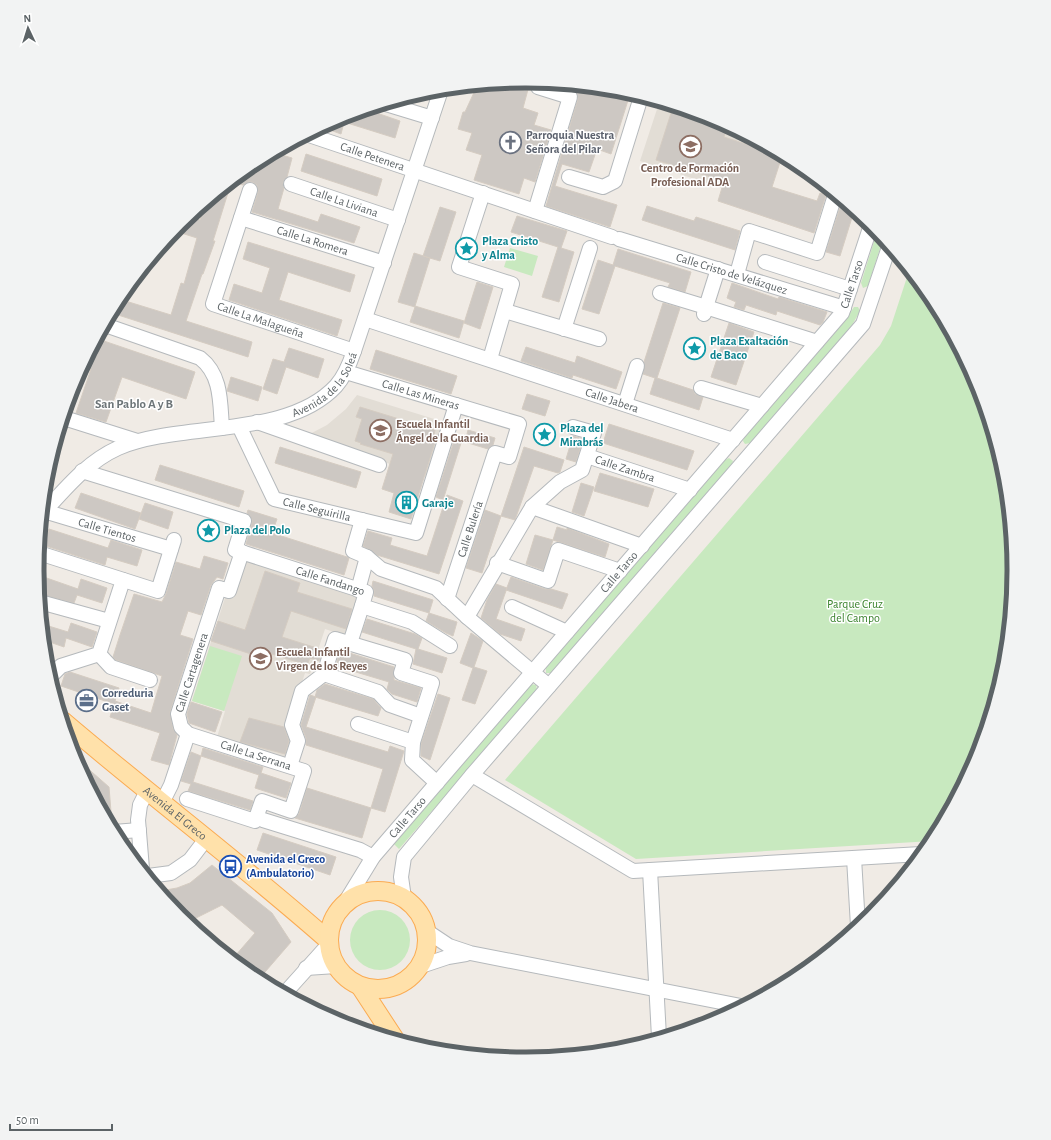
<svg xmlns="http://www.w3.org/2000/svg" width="1051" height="1140" font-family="'Alegreya Sans',sans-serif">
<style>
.education{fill:#e2ddd5}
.green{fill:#c8e9bf}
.building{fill:#cdc8c3;stroke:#d5ccc2}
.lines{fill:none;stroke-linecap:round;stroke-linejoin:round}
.minor-casing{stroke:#b5b9bc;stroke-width:16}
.major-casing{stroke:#fbab52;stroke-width:20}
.minor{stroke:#fff;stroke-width:14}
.major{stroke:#ffe1aa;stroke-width:18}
.labels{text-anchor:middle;stroke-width:3;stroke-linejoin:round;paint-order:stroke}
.worship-label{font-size:12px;font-weight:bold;fill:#5b616d;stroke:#fff;text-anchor:start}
.street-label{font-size:12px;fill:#5c6366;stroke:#fff}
.education-label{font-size:12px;font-weight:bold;fill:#785e54;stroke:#fff;text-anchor:start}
.culture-label{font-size:12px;font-weight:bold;fill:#0d838f;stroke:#fff;text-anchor:start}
.park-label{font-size:12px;fill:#3b832e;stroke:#fff}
.service-label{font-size:12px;font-weight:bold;fill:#4e5e75;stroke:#fff;text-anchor:start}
.transit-label{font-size:12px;font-weight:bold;fill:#164399;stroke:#fff;text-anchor:start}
.neighbourhood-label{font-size:13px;font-weight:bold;fill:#6d7578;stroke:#fff}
.rim{fill:none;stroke:#5c6366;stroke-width:5}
</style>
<rect width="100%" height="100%" fill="#f0ebe5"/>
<!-- education -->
<path class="education" d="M659,103L713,119L740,133L722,188L640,161Z
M357,395L447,423L429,477L306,436L327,425L346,409Z
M243,559L362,597L349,637L325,629L310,674L305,673L288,726L298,730L288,760L217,737L225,711L192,701L225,598L229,599Z"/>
<!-- green -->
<path class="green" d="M877,232L883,239L868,286L863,288L861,283Z
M510,248L538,256L532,276L504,267Z
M909,271L932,299L977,383L1005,475L1014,570L1005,666L977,757L932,841L636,859L505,780L880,345L891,326Z
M854,307H858L860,311L851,327L750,443L745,444L743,441L744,438L845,321Z
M729,458L733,461L732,464L551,673H546V667L725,460Z
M210,646L242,656L224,711L192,701Z
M531,684L536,685L537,690L399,849L393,843Z
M350 940a30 30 0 1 1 60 0a30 30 0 1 1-60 0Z"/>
<!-- building -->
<path class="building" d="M526,82H530L523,108L538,113L534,125L551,130L535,182L524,178L519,194L474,180L482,155L466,150L472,133L458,129L463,112H465L477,86Z
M579,87L621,91L630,94L611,154L597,149L589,172L562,164L555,186L617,205L610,227L546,206L578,99L577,93Z
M673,107L713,119L727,127L724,137L768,151L769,149L782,156L772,187L817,201L820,193L826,195L814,233L718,201L724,181L656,160Z
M368,110L400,121L395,138L344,122L341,134L322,127L339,119Z
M275,153L292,158L287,177L283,182L284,188L278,209L318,222L321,214L360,227L354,243L252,212L258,192L257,185L252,182H248L243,185L232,182L254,164L261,160L269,162L271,155Z
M306,154L382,179L377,196L301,171Z
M231,183L213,241H215L203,274H202L186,321L252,342L248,357L112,313L119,299L171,315L181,283L184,284L197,238L175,231L190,217L200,220L205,204Z
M842,201L854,211L840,256L826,252Z
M647,206L694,221L696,217L740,231L735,250L642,220Z
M440,207L456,212L440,261L423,256Z
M517,216L567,231L561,248L574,252L559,302L542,297L558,247L511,232Z
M248,242L355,275L350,292L288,272L279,300L342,320L337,336L229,300L234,284L262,293L270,268L243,259Z
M618,249L691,272L685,292L668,287L670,283L615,266L599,314L582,309L598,260L613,265Z
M414,253L430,258L415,306L464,321L459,338L410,322L415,307L398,302Z
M477,282L493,287L480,329L464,323Z
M732,283L778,299L779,297L827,312L823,322L820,325L777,311L776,315L746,305L744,310L734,307L736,302L727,298Z
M663,303L680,308L657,378L693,390L695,394L703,397L699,410L650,394L655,378L643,374L644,362Z
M729,323L754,332L736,385L711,377Z
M98,339L195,372L186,399L122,377L106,422L76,413L91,369L83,366Z
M526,347L575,363L577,356L622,372L616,389L573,375L572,378L521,361Z
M289,348L324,359L318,378L286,367L277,394L263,389L273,359L284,362Z
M376,350L457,376L451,394L370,369Z
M231,377L262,387L258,401L227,391Z
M527,394L550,401L545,416L522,409Z
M360,407L435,430L434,435L437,436L411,519L389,512L394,493L382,489L393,454L360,444L361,443L355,441L362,419L356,417Z
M609,424L694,451L687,470L603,443Z
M468,430L495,438L493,445L488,449L465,442Z
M573,436L583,439L576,462L566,459Z
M454,441L461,443L443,500L436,497Z
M280,447L361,472L356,488L275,463Z
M524,447L564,460L560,472L558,473L534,466L515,520L501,516Z
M160,465L244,491L239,507L155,480Z
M600,473L654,489L648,507L594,491Z
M581,483L594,487L584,516L572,512Z
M81,493L141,513L135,529L75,508Z
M447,495L463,501L439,574L377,555L363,546L368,531L392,538L390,545L427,556Z
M145,503L173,512L168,529L139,519Z
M248,510L277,519L272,533L347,557L349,558L344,575L246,544L252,523V519L247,513Z
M485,510L501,516L482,573L466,568Z
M557,527L567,530V528L609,544L605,557L553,540Z
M49,529L108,548L111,540L142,550L137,566L107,557L105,565L43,545Z
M535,535L553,540L543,570L526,564Z
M204,556L228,563L223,579L217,577L211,585L201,615L188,611L180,635L193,639L170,712L173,729L177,735L169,765L151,760L160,733L110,717L114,704L61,686L65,674L70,672L119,688L115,701L151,713L162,676L116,660L113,657L120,635L134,594L162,602L166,594L176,562L200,569Z
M265,571L300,583L297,592L352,609L346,629L291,611L282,637L323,650L319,661L310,658L307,665L259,650L257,656L211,641L218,621L245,630Z
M38,575L78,589L81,579L107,588L102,603L77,595L74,603L39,594Z
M511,577L545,589H551L568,594L562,609L506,590Z
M373,581L433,600L429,613L374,596V590L372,586Z
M496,584L507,588L496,619L525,629L521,641L500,634L481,618L487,600Z
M429,613L457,622L453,636L446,633L426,621Z
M367,619L415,634L422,638L418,649L447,658L442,673L413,664L416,649L362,632Z
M71,623L97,632L92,647L66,638L64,647L44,640L42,624L68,632Z
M471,633L483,641L474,667L487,671L475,704L462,700L473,668L460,663Z
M340,650L394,667V680L421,688L417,702L392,694L387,689L389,682L336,666Z
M325,684L373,699L381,708L378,716L315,697L317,690Z
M438,694L450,698L430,760L421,756V744Z
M310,695L316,697L306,727L388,752L390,746L404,751L385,812L371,808L383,769L306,745V738L301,725Z
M191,702L222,712L215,732L189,723L187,714Z
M249,718L284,727L289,741L285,754L240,742Z
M203,748L263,767L261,773L291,783L286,798L255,788L259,775L201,756Z
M191,752L201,756L193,782L253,801L250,810L188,791L191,784L181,781Z
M76,758L109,787L112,824L110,825Z
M307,788L371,808L362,838L295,818L299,814Z
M263,833L336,857L330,875L257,850Z
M212,865L272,913L291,942L259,979L239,964L241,961L235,956L255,933L222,905L188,922L180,915L160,891L177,888L190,883Z"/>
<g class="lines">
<defs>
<g id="minor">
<path d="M386,104L432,118"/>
<path id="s1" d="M309,135L612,237"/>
<path d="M569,177L603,187L615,181L641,97"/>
<path id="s2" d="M291,184L398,220"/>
<path id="s3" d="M250,190L213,304L354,351"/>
<path d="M483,193L459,267L512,284L490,359"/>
<path d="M535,211L570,97L538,87L539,83"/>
<path id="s4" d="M241,218L384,263"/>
<path id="s5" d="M619,239L844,308"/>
<path d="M765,262L850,289"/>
<path d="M737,274L749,231L817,253L835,195"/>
<path d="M660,293L706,307L718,269"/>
<path d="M505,311L599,339"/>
<path d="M704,314L706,307L817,342"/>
<path id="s6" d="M365,319L733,440"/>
<path d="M105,325L200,358C222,375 220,403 222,428"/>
<path d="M564,329L590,248"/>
<path id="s7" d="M346,372L519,424L509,457L495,453L447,599"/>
<path d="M701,388L762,406"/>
<path d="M625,404L637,366"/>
<path d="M64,418L137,441"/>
<path d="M257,422L379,465"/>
<path id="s8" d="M239,426L274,499L416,533L456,405"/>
<path id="s9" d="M587,456L690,490"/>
<path id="s10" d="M82,471L244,521L235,550L366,592L362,606L412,622L450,646"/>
<path d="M532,507L642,546"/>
<path id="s11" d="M44,511L171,549"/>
<path id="s12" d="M43,513C66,488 87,462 118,448C181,421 287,439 336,386C345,376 350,363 354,351L441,90"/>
<path d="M362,520L353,551L367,557L381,569L436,588L467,617L549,686"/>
<path d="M39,553L158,591L174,540"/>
<path d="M497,563L548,581L558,550L620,571"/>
<path d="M358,590L367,557"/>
<path d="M40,602L109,621"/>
<path d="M512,607L567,632"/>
<path d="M467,617L532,507L560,482L582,470L594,433L573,427"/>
<path d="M350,643L362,606"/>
<path d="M99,654L111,667L150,680"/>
<path d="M324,674L378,692L390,705L421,716"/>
<path d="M50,677L61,666L99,654L123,580"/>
<path d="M358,724L413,742L412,760L437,783"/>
<path d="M290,766L298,741L292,725L302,691L324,674L335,639L405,660L401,673L432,683L413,742"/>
<path d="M472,775L633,871L921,854"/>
<path id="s13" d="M187,799L255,821L262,801L291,811L304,771L188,734L181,727L178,714L219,588L229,591L242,552"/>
<path d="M162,803L171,785L188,734"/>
<path d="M263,820L360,850L373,857"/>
<path d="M114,832L139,830"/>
<path d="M854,858L858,926"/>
<path d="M142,869L138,820L140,805L147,791"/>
<path d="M650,870L659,1037"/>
<path d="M148,876L171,873L190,860L206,839"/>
<path d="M404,898L401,877L404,857L472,775L863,324L889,247"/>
<path id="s14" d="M343,906L373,857L842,313L871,225"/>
<path d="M428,932L449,946L470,953L741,1006"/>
<path d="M421,966L448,957L466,954"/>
<path d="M306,968L336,966"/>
<path d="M285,993L329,944"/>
</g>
<g id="major">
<path id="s15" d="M63,721C151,796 243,865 329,941"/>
<circle cx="378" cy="940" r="49"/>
<path d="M360,986L394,1038"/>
</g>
</defs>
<!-- minor casing -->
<use href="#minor" class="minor-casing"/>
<!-- major casing -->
<use href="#major" class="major-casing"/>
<!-- minor -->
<use href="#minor" class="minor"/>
<!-- major -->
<use href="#major" class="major"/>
</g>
<!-- icons -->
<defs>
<symbol id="church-ring" viewBox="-11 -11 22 22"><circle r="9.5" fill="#fff" stroke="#6b7280" stroke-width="1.5"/><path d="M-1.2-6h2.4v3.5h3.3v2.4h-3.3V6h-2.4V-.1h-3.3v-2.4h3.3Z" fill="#6b7280"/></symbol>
<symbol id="university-ring" viewBox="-11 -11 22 22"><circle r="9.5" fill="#fff" stroke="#8d6e63" stroke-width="1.5"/><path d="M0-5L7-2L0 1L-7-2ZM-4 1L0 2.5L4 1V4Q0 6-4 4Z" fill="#8d6e63"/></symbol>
<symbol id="sight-ring" viewBox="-11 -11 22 22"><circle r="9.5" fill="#fff" stroke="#0f9aa8" stroke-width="1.5"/><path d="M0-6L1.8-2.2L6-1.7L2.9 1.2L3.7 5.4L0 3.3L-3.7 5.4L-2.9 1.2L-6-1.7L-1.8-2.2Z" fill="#0f9aa8"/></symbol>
<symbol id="school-ring" viewBox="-11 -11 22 22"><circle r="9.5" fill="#fff" stroke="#8d6e63" stroke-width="1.5"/><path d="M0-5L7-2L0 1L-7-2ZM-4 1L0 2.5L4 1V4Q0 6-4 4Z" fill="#8d6e63"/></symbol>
<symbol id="building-ring" viewBox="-11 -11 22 22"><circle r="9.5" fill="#fff" stroke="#0f9aa8" stroke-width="1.5"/><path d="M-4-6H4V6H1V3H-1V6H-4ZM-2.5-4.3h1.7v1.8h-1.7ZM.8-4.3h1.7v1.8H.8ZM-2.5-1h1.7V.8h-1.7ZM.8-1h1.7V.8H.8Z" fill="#0f9aa8"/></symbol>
<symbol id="office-ring" viewBox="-11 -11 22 22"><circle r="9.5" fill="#fff" stroke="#5c6f8a" stroke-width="1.5"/><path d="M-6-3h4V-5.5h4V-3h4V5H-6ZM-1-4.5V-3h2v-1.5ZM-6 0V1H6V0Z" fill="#5c6f8a"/></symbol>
<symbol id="bus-ring" viewBox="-11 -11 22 22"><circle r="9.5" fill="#fff" stroke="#1a4fb4" stroke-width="1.5"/><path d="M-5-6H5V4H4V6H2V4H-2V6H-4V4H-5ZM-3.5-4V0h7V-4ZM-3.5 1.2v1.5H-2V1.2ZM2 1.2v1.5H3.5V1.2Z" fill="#1a4fb4"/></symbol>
</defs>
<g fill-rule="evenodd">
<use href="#church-ring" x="498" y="130" width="25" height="25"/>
<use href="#university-ring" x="678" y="134" width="25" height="25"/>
<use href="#sight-ring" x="454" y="236" width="25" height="25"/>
<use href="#sight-ring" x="682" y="336" width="25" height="25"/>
<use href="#school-ring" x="368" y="418" width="25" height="25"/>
<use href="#sight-ring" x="532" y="422" width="25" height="25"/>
<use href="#building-ring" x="394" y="490" width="25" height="25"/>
<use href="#sight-ring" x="196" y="518" width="25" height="25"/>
<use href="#school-ring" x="248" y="646" width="25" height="25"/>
<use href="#office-ring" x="74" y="688" width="25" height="25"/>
<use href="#bus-ring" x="218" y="854" width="25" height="25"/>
</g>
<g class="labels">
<!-- worship labels -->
<g class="worship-label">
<text x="526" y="139">Parroquia Nuestra<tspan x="526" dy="14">Señora del Pilar</tspan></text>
</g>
<!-- street labels -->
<g class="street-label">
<text dy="4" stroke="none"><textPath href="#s1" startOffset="67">Calle Petenera</textPath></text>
<text dy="4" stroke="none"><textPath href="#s2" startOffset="56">Calle La Liviana</textPath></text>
<text dy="4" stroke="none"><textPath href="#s4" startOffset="75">Calle La Romera</textPath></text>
<text dy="4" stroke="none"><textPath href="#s5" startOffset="118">Calle Cristo de Velázquez</textPath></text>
<text dy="4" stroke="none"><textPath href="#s14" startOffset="806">Calle Tarso</textPath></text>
<text dy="4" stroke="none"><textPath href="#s3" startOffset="170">Calle La Malagueña</textPath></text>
<text dy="4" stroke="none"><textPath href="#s12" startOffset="323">Avenida de la Soleá</textPath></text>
<text dy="4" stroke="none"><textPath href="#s7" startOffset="78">Calle Las Mineras</textPath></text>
<text dy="4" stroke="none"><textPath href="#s6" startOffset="260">Calle Jabera</textPath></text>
<text dy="4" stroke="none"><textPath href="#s9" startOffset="40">Calle Zambra</textPath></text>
<text dy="4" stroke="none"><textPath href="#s8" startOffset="125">Calle Seguirilla</textPath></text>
<text transform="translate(470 529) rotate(-72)" y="4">Calle Bulería</text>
<text dy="4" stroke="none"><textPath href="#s11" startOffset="66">Calle Tientos</textPath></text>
<text dy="4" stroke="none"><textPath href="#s14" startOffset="434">Calle Tarso</textPath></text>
<text dy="4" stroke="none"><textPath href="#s10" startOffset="300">Calle Fandango</textPath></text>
<text dy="4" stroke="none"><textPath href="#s13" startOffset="354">Calle Cartagenera</textPath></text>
<text transform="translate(256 755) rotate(18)" y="4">Calle La Serrana</text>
<text dy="4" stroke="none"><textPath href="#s15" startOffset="145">Avenida El Greco</textPath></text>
<text dy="4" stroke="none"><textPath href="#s14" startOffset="110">Calle Tarso</textPath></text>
</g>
<!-- education labels -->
<g class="education-label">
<text x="690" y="172" text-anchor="middle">Centro de Formación<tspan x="690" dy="14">Profesional ADA</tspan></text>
<text x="396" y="428">Escuela Infantil<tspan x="396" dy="14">Ángel de la Guardia</tspan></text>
<text x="276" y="656">Escuela Infantil<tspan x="276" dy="14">Virgen de los Reyes</tspan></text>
</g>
<!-- culture labels -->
<g class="culture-label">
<text x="482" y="245">Plaza Cristo<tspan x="482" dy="14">y Alma</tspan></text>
<text x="710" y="345">Plaza Exaltación<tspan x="710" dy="14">de Baco</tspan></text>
<text x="560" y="432">Plaza del<tspan x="560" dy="14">Mirabrás</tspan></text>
<text x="422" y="507">Garaje</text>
<text x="224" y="534">Plaza del Polo</text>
</g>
<!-- park labels -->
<g class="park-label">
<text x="855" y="608">Parque Cruz<tspan x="855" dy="14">del Campo</tspan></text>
</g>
<!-- service labels -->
<g class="service-label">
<text x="102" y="697">Correduria<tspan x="102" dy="14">Gaset</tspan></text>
</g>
<!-- transit labels -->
<g class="transit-label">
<text x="246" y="863">Avenida el Greco<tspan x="246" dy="14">(Ambulatorio)</tspan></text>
</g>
<!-- neighbourhood labels -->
<g class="neighbourhood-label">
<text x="134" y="408">San Pablo A y B</text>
</g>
</g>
<!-- crop -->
<path d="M0 0H1051V1140H0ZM525 88H526A481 481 0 0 1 1007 569V571A481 481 0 0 1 526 1052H525A481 481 0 0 1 44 571V569A481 481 0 0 1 525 88Z" fill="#f2f3f3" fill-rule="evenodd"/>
<path class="rim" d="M525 88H526A481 481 0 0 1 1007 569V571A481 481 0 0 1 526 1052H525A481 481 0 0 1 44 571V569A481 481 0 0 1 525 88Z"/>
<!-- north arrow -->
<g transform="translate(28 28) rotate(356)" stroke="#ffffff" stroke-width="3" paint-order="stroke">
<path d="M0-3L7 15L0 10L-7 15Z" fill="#5c6366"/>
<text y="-6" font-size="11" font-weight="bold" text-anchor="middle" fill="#5c6366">N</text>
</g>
<!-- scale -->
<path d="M10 1124v6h102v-6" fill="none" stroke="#5c6366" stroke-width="2"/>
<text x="16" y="1124" font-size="12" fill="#5c6366" stroke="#ffffff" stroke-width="3" paint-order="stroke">50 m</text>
</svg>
